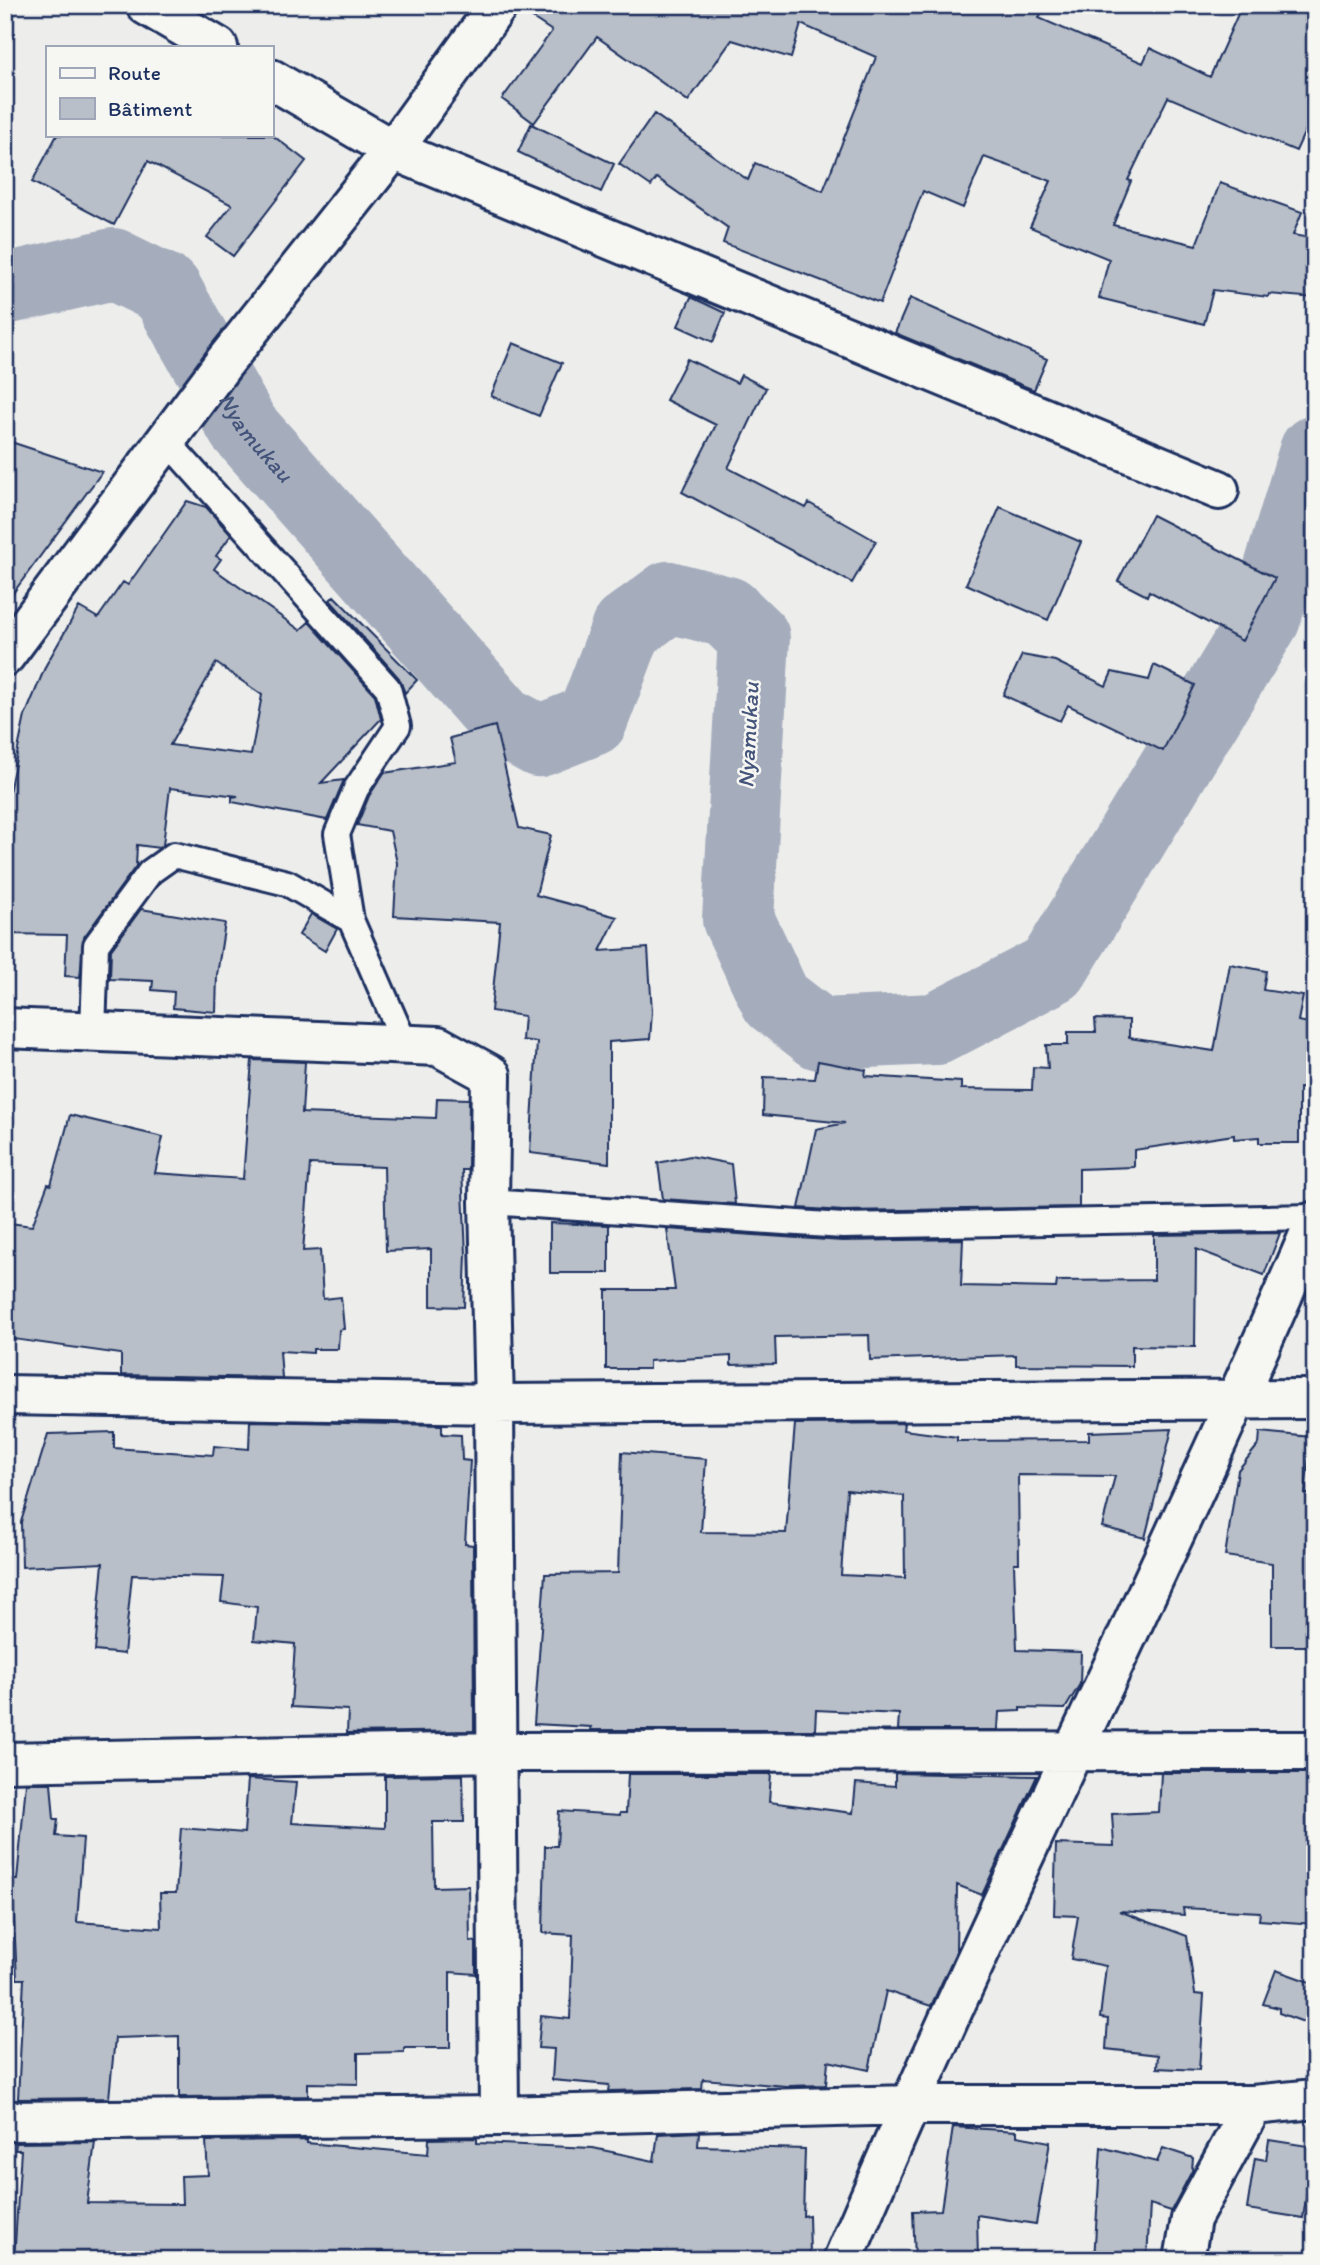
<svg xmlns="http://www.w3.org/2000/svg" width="1320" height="2265" font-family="Itim,sans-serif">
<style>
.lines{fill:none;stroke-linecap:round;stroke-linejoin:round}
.river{stroke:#a5acbc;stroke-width:72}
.building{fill:#b9bfc8;stroke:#1b2f5e;stroke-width:2;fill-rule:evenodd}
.service-casing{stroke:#1b2f5e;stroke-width:30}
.minor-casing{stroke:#1b2f5e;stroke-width:44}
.service{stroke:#f6f6f2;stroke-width:24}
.minor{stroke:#f6f6f2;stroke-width:38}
.labels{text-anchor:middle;stroke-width:5;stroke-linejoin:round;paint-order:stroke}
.water-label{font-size:23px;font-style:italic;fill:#44547a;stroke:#f6f6f2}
</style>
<rect width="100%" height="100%" fill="#edeeec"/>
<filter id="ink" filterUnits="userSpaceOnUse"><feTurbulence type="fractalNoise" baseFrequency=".0143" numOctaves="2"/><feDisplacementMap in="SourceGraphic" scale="14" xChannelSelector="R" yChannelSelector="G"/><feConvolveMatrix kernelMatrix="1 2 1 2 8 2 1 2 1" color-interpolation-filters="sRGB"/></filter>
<g filter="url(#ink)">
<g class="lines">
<!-- river -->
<path class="river" id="s1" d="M5,289L113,264L166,290L243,427L504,722L539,741L592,720L627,628L669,597L727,612L754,638L738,919L776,1000L820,1034L936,1029L1053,968L1265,618L1315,451"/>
</g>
<!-- building -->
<path class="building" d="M520,5H1045L1039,18L1143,63L1150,48L1210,77L1242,5H1315V109L1296,151L1168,97L1128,180L1131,181L1113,225L1196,245L1220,183L1302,212L1293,235L1315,239V298L1269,294L1268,297L1213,290L1204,324L1099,298L1109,259L1030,227L1051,181L984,157L963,208L923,191L880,303L723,243L728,228L657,178L651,186L619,164L654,114L748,180L755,163L823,191L876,57L801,24L791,58L732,40L688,101L597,37L534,123L502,99L552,31L519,9Z
M531,124L614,164L601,192L518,152Z
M57,135H272L306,161L233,256L207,237L232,205L148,161L114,225L32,182Z
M691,297L725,313L713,342L678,326Z
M910,298L1047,359L1034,390L895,333Z
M513,343L562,363L539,416L491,396Z
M687,359L737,383L741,375L766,388L728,468L806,508L809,503L876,541L852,583L682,492L716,425L666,400Z
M5,440L102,472L5,604Z
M187,501L206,507L231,535L216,556L221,559L214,569L300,630L309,622L375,695L381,719L321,783L344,780L327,820L232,802V797L238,796L170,788L163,845L159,848L137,845L136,866L84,937L80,977L65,976L67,935L5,934V811L25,716L46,665L79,607L98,618L123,582L128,585ZM216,663L262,695L251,755L170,745Z
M1000,507L1081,542L1048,620L966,584Z
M1152,515L1275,578L1242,641L1149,591L1147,596L1118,581Z
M334,596L417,680L405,693L399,678L330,600Z
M1022,655L1055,661L1106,686L1112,672L1149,680L1154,665L1195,685L1163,751L1068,705L1060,721L1003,695Z
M495,726L519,828L551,835L536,895L617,917L600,951L648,948L652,1012L650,1039L609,1042V1163L530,1153L537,1042L522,1040L524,1016L491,1011L500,922L394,916L397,863L390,831L357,825L369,796L384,773L456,762L450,738Z
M141,909L225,923L217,975L216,1012L173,1008L174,992L152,990L153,981L110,979L111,950Z
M311,914L337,929L325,951L299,935Z
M1230,964L1266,971L1263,990L1303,996L1298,1021L1315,1024V1089L1299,1088V1143H1259V1137L1234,1139V1135L1134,1150V1167L1079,1169V1207L843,1211L799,1208L816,1129L845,1123L763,1115L764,1077L815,1079L818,1061L866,1070L865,1076L961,1082V1089L1032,1090L1033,1067L1048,1068L1046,1045H1068V1032H1096L1095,1019L1129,1020V1038L1214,1051Z
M252,1060L305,1062L302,1113L436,1118L437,1098L469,1099L468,1170H462L466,1254L464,1307L431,1306V1249L386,1251L384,1167L310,1164L303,1251L320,1250L323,1299L341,1297L344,1329L339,1330L338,1349H313V1353L280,1351L282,1378L121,1375V1354L6,1338L11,1290H5L9,1223L32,1226L48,1184L51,1185L70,1115L163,1137L155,1173L243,1179Z
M690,1156L731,1164L735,1204L663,1199L658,1163Z
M550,1223L609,1225V1273H550Z
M667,1229L842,1241L963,1239L961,1286L1056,1288L1057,1281L1154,1280V1235L1280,1233L1264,1275L1196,1249L1195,1347L1132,1346V1366L1016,1365V1355L870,1360L869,1335L775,1337L776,1364L731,1365V1356L649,1361V1369H606V1290H675Z
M250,1421L442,1425V1434L461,1435L462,1460L470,1461L465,1544L473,1545L474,1731L347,1733L348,1710L291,1707L295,1644L254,1640L257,1607L221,1602L224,1577L132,1575L124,1654L95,1651L103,1563L22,1567L21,1522L48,1434L114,1432V1448L213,1455L214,1446L249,1449Z
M904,1423L903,1430L957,1437V1441L1089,1440V1432L1172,1429L1145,1538L1102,1527L1115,1476L1018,1475L1019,1563H1014L1017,1650L1081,1652L1080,1684L1065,1709L1020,1708V1711L999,1712L998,1730H898L899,1714L816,1710L815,1730H590L591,1727L534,1724L545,1574L618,1573L622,1452L706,1459L701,1532L786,1533L795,1424ZM847,1490L904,1496L905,1578L841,1575Z
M1260,1432L1311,1437L1305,1494H1315V1646H1272V1563L1225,1556L1238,1470L1259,1444Z
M895,1773L1037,1776L982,1895L957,1885L956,1952L931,2006L886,1991L869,2070L828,2061L826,2085L786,2086L703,2079L702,2089L608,2091L609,2085L552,2080L554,2049L538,2048L541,2016L570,2019L573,1935L543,1933L545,1846H557L559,1811L620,1815V1813H626L628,1774H771L769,1802L853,1813L856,1783L895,1786Z
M1161,1773H1315V1924L1259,1920L1260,1912L1183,1908L1184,1915L1119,1911L1187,1936L1195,1994L1204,1995L1199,2070L1157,2068L1158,2055L1106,2049L1108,2019L1100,2018L1106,1966L1071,1959L1078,1916L1054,1915L1056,1844L1114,1846L1112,1814L1159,1812Z
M463,1775L464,1822H433L434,1887L469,1886L470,1941L476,1942V1974L450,1972V2048H404V2052L358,2053V2084L308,2083V2096L179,2097V2036L115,2038L109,2098L18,2099L24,1979H17L12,1880H17L26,1783H51L54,1819H58L56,1836L83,1838L77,1922L161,1928L160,1893H176L181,1828L244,1833L248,1779L296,1782L292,1823L385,1828V1776Z
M1276,1970L1315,1984V2026L1279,2013V2008L1263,2004Z
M953,2127L1017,2131V2136L1050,2142L1036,2224L977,2215L978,2260H915L913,2211L941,2210Z
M699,2132L698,2146L805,2149L803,2216L809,2215L810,2254L662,2260V2252L596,2249L595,2260H481L379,2252L382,2260H14L21,2150H15L16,2143L95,2142L87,2203L182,2204L181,2176L208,2175L206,2141L307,2140V2143L428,2154L429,2139L477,2138V2143L593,2148L654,2161L658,2134Z
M1269,2140L1314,2147L1303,2218L1247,2209L1255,2158L1266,2160Z
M1101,2147L1157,2162L1163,2148L1193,2158L1192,2171L1171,2211L1150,2204L1147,2260H1094Z"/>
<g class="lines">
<defs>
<path id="service" d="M166,440L388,688L398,726L356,789L337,834L351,920L405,1044
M93,1031L96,945L150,872L174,855L287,883L351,920
M489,1202L843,1226L1315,1217"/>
<path id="minor" d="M146,5L218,47
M271,79L393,150L1219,490
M5,656L223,364L393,150L498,5
M5,1028L438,1046L491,1075L489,1202L494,1404L499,2116
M5,1395L494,1404L1315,1399
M5,1762L497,1752L1315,1751
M5,2121L499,2116L908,2105H1253L1315,2099
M843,2260C991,1909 1165,1571 1315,1221
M1184,2260L1191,2219L1253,2105"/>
</defs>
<!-- service casing -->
<use href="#service" class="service-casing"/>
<!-- minor casing -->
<use href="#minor" class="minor-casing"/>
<!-- service -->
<use href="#service" class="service"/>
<!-- minor -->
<use href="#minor" class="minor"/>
</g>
</g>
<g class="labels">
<!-- water labels -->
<g class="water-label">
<text dy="8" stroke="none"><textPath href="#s1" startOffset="343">Nyamukau</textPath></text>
<text transform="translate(748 735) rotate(-87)" y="8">Nyamukau</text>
</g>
</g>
<!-- margin -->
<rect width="1320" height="2265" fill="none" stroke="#f6f6f2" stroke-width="28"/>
<rect x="14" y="14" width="1292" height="2237" fill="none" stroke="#1b2f5e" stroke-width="2.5" filter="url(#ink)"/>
<!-- legend -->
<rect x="46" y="46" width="228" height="91" fill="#f6f6f2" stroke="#9ea6b7" stroke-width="2"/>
<rect x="60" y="68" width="35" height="10" fill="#f6f6f2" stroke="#9ea6b7" stroke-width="2"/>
<text x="108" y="80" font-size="21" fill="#1b2f5e">Route</text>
<rect x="60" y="98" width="35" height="21" fill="#b9bfc8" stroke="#9ea6b7" stroke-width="2"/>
<text x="108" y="116" font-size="21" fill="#1b2f5e">Bâtiment</text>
</svg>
